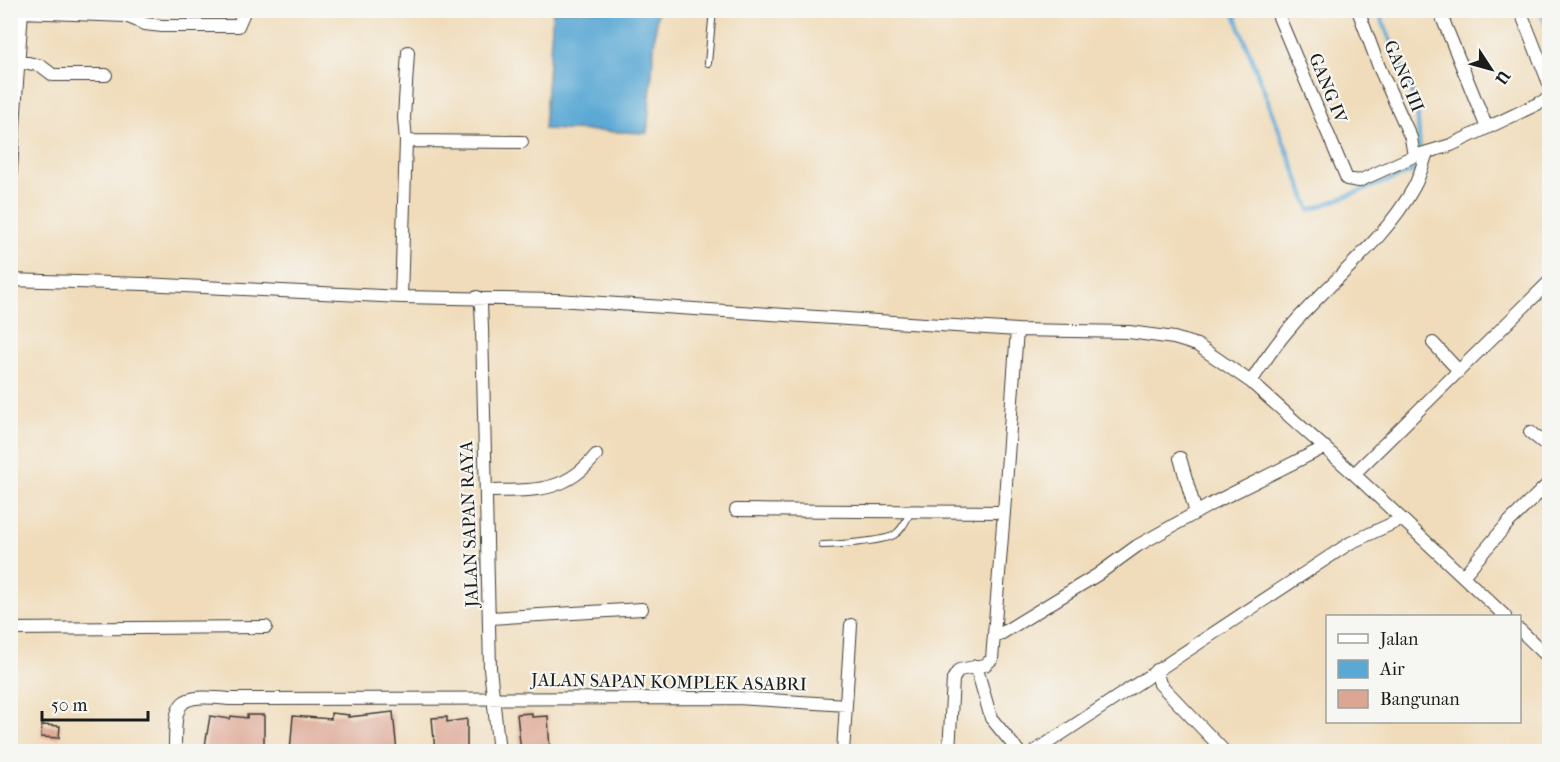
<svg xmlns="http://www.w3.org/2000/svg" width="1560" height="762" font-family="'IM FELL French Canon',serif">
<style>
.water{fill:#5aa8d4;stroke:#3b6278;stroke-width:1.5}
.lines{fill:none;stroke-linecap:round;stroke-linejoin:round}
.stream{stroke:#5aa8d4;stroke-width:4.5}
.building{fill:#dda693}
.lane-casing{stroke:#3c3934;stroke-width:8}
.street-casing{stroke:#3c3934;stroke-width:14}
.lane{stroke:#fff;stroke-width:6}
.street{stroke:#fff;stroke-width:12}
.labels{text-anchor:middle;stroke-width:4.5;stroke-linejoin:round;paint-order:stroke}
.street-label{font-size:18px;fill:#1c1c1c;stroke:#f6f6f2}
</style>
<rect width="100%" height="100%" fill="#f6f6f2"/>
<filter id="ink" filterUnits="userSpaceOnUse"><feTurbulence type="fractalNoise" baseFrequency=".0167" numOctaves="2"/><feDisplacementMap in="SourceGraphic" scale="12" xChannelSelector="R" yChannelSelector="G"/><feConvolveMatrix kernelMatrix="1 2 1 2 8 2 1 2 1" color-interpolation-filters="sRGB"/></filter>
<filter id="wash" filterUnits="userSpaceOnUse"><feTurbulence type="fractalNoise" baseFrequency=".008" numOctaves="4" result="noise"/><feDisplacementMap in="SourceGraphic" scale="24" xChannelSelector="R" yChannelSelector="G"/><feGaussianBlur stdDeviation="1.35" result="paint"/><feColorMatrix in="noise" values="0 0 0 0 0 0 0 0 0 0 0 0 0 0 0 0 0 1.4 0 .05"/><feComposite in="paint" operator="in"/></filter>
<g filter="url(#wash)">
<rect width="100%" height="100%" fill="#f0dcba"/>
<!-- water -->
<path class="water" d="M553,11H657L647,133L544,129Z"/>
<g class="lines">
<!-- stream -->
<path class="stream" d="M1233,10L1310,210L1419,169
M1378,10L1417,106L1420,154
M1540,10L1550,35"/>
</g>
<g id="blocks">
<!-- building -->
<path class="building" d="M393,712L397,752H290L293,716L331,719V713L349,715L348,717Z
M532,713V717L548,716L550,752H521L517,714Z
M247,715H264V752H204L210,716L230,719L231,716L247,718Z
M447,717V722L467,719V752H435L432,718Z
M42,725L60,726L59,738L41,737Z"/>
</g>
</g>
<g filter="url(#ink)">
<use href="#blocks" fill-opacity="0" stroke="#3c3934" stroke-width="1.5"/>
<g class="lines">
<defs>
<path id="lane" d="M708,63L713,10
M822,545C835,545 885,541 894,535C902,531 906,520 911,512"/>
<path id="street" d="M1276,10L1347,179L1359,181L1414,156L1451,145L1550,98
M1358,10L1379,67L1411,138L1414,156
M1439,10L1487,128
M1520,10L1550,86
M22,12L126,16L145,24L162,26H238L245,10
M20,61L41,66L53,75H106
M406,141L404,118L408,52
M10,184L22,10
M10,280L144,284L401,297L557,300L1017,330L1129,332L1174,338L1197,345L1251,382L1354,474L1505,616
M401,297L406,141L522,142
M477,297L481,305L482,328L490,668L499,752
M1433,343L1459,371
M1251,382C1268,354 1288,328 1311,305C1347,268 1389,233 1414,187C1420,176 1423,164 1427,152
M1530,432L1550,448
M1180,458L1196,513
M1354,474L1550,281
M487,491C533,490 565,494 596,455
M736,510L1004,512L1017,330
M1463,576L1508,523L1550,482
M490,618L642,609
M10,629L266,627
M1520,630L1550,659
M994,638L1097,575L1137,546L1215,502L1325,447
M976,666L991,718L1019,752
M1156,670L1160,684L1225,752
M175,752C175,699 176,694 229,699L738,698L846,705
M843,752L851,625
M949,752L953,679L959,670L985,665L992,659L1004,512
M1034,752L1350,543L1402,519"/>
</defs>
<!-- lane casing -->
<use href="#lane" class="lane-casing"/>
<!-- street casing -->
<use href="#street" class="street-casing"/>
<!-- lane -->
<use href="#lane" class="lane"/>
<!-- street -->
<use href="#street" class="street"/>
</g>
</g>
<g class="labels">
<!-- street labels -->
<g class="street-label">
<text transform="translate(1404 76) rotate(67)" y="6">GANG III</text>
<text transform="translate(1328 88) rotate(68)" y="6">GANG IV</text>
<text transform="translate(469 524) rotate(-92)" y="6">JALAN SAPAN RAYA</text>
<text transform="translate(669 682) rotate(1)" y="6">JALAN SAPAN KOMPLEK ASABRI</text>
</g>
</g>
<!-- margin -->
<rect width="1560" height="762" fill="none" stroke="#f6f6f2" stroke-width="36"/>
<!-- legend -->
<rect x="1326" y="615" width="195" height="108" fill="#f6f6f2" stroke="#9f9f9c" stroke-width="1.5"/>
<rect x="1338" y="634" width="30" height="9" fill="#ffffff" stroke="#9f9f9c" stroke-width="1.5"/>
<text x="1380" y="645" font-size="18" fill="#1c1c1c">Jalan</text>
<rect x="1338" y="660" width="30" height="18" fill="#5aa8d4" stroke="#9f9f9c" stroke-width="1.5"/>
<text x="1380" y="675" font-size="18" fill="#1c1c1c">Air</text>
<rect x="1338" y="690" width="30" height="18" fill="#dda693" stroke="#9f9f9c" stroke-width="1.5"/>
<text x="1380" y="705" font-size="18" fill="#1c1c1c">Bangunan</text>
<!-- north arrow -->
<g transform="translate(1491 69) rotate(126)" stroke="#f6f6f2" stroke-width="4.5" paint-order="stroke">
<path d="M0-4.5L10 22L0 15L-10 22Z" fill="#1c1c1c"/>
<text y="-9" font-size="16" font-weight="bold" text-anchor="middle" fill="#1c1c1c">U</text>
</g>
<!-- scale -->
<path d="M42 711v9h106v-9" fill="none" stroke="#1c1c1c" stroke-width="3"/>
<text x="51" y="711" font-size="18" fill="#1c1c1c" stroke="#f6f6f2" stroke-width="4.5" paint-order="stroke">50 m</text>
</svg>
